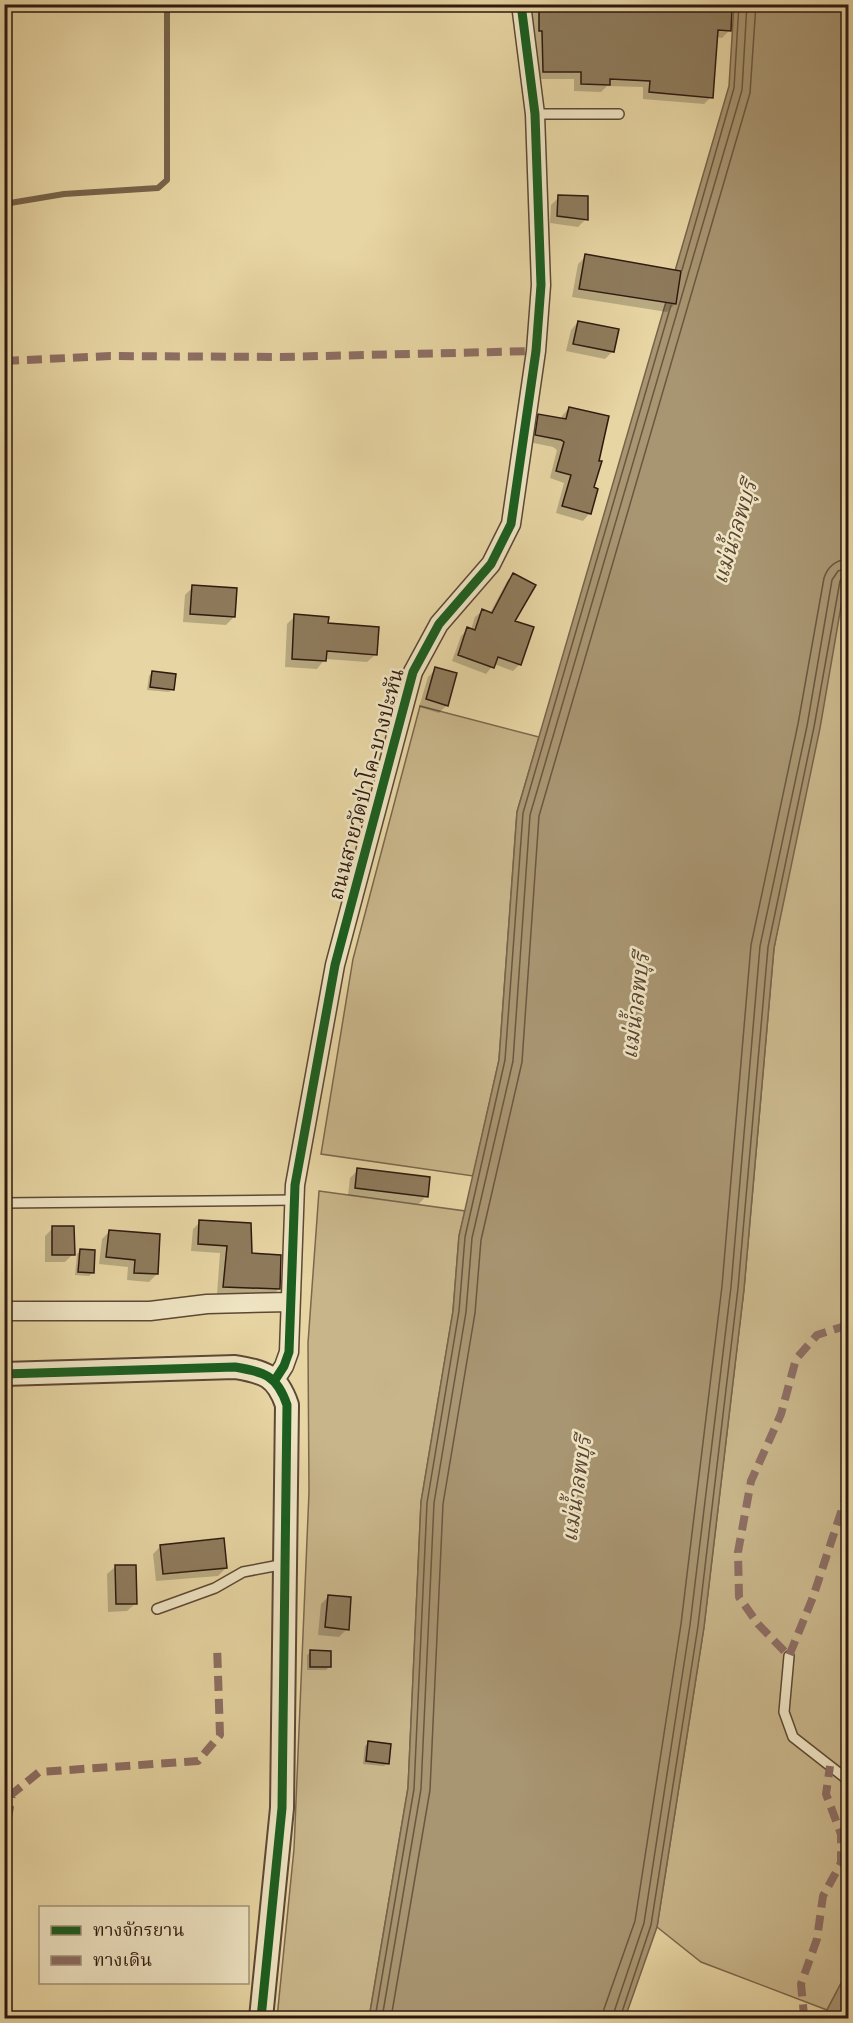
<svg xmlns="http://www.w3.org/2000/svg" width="853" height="2023" font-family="Cardo,'Noto Serif Thai',serif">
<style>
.green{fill:#c8b58a;stroke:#7b674d;stroke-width:1.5}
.water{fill:#a89571;stroke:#77634a;stroke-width:1.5}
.shadow{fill:#0003}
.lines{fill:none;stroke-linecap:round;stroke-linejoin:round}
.shore{stroke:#6b5740;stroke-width:1.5}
.stream{stroke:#77634a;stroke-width:6}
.building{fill:#8e7b5c;stroke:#2e1910;stroke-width:1.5}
.service-casing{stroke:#5c4835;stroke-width:12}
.minor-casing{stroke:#5c4835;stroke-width:21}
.tertiary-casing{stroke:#5c4835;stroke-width:26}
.service{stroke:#efe4c3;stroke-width:9}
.minor{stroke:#efe4c3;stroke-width:18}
.tertiary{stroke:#efe4c3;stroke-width:22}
.quiet{stroke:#8d6e63;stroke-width:8;stroke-dasharray:15 8;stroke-linecap:butt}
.cycleway-casing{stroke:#efe4c3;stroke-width:13}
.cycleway{stroke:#1b5e20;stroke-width:9}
.labels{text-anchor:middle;stroke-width:5;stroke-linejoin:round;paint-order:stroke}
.street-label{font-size:21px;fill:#2e1910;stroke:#efe4c3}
.water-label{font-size:22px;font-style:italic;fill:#594432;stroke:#efe4c3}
</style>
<rect width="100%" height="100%" fill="#e7d5a3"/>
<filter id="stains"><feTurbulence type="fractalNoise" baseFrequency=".00333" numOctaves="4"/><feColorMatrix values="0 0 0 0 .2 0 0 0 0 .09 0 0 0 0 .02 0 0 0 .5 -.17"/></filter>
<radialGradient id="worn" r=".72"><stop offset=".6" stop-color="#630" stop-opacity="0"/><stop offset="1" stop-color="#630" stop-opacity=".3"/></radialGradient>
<!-- green -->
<path class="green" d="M848,560V1970L827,2010L701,1962L657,1927L704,1627L744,1289L774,948Z
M420,706L539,737L517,812L499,1060L473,1176L321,1154L353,959Z
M319,1191L465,1211L459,1236L453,1311L421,1502L408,1788L369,2018H277L294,1849L309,1492L308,1343Z"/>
<!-- water -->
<path class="water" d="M734,5H848V566L820,728L774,948L744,1289L704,1627L657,1927L625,2018H369L408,1788L421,1502L453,1311L459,1236L499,1060L517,812L729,86Z
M848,1970V2018H833L827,2010Z"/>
<!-- shadow -->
<path class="shadow" d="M532,4H706V9L730,30L722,38L716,37L711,97L704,104L643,99V87L607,86L601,92L574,91V79H536V38H533Z
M559,197L586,219L578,227L550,223L551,205Z
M586,256L675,304L667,312L572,297L578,264Z
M578,322L613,351L605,359L566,351L571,330Z
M569,408L590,513L583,521L556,513L564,483L550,478L557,450L553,447L529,442L531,423L539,416L561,420L562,416Z
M514,574L513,621L520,664L513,671L494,664L486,674L452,661L461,636L468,629L471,630L475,617L482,611L490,613L507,581Z
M193,587L234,617L226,625L183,622L185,595Z
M295,616L327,624L375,655L367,662L325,659L317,669L285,667L287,624Z
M436,669L447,705L439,713L419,707L428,677Z
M152,672L172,689L169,692L147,690L149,676Z
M358,1170L426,1196L419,1204L348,1195L350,1178Z
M200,1222L250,1255L279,1289L271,1296L217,1294L220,1253L191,1251L193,1229Z
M53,1228L73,1254L65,1262H45V1236Z
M110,1231L157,1274L149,1282L127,1280L128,1267L99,1264L102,1239Z
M80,1251L92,1273L89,1276L75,1275L77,1254Z
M161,1546L226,1568L218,1576L156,1581L153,1554Z
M115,1567L135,1604L127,1611L108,1612L107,1574Z
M329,1596L347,1629L339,1637L318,1635L321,1604Z
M311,1652L329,1667L326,1670H307V1655Z
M368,1743L388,1763L384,1766L363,1764L365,1746Z"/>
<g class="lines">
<!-- shore -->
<path class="shore" d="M682,270L734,88L739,4
M375,2018L414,1789L427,1503L459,1311L465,1237L505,1060L523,813L671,305
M382,2018L421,1789L434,1503L466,1312L472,1238L513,1061L530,815L742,90L747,4
M391,2018L430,1790L443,1504L475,1313L481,1240L522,1062L539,816L750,93L756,4
M603,2018L604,2009L635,1921L681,1624L722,1286L751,945L798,724L824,578C828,566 836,560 848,559
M612,2018L644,1923L690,1625L731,1287L760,946L807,726L832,580L838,571L848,568
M620,2018L651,1925L698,1626L738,1288L768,947L814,727L840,581L843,577L848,576"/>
<!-- stream -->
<path class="stream" d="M4,204L64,194L158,188L167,180V4"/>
</g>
<!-- building -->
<path class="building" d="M539,4H708V7L732,9L731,31L718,30L713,98L649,92L650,81L610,79V85L581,84V72H543L542,31H539Z
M558,195L588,196V220L557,216Z
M585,254L681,271L676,304L579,289Z
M578,321L619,329L614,352L573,344Z
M569,407L609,416L599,461H602L594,487L598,489L591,514L562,506L571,475L556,471L564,442L561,440L535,435L538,414L566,419Z
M513,573L536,585L515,621L534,627L521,665L498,657L494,668L458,655L467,627L475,630L482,609L492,613Z
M192,585L237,588L235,617L190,614Z
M294,614L329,617L328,623L379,627L377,655L327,651L326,661L292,659Z
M435,667L457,673L448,706L426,699Z
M152,671L176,674L174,690L150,687Z
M357,1168L430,1177L428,1197L355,1188Z
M199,1220L251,1223L252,1253L281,1255L280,1289L223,1287L227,1246L198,1244Z
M52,1226H74L75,1255H52Z
M109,1230L160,1234L158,1274L134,1273L135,1260L106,1257Z
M80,1249L95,1250L94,1273L78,1272Z
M224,1538L227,1568L163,1574L160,1545Z
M115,1565H136L137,1604H116Z
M328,1595L351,1597L349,1630L325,1627Z
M310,1650L331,1651V1667H310Z
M368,1741L391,1744L389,1764L366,1761Z"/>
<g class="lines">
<defs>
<path id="service" d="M535,114H619
M4,1203L294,1200
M157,1609L215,1588L243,1572L285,1564
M789,1656L784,1712L793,1737L848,1780"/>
<path id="minor" d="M4,1311H150L207,1304L290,1302
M275,1380L284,1366L289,1352L295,1185L335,965L413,672L439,624L491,564L511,524L536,351L541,285L535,114L521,4"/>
<path id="tertiary" d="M4,1374L235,1367C264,1372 277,1375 287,1405L282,1808L261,2018"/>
</defs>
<!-- service casing -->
<use href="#service" class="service-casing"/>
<!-- minor casing -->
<use href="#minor" class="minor-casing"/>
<!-- tertiary casing -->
<use href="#tertiary" class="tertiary-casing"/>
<!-- service -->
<use href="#service" class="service"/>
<!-- minor -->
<use href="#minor" class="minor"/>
<!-- tertiary -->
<use href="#tertiary" class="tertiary"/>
<!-- quiet -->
<path class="quiet" d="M4,361L110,356L280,357L536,351
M848,1325L817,1335L796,1359L781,1414L751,1481L738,1552L739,1597L758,1624L789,1656L813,1597L848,1491
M4,1843L12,1794L39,1772L198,1761L220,1735L217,1645
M807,2018L804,2015L801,1984L817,1939L823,1896L841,1863V1834L826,1794L830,1766"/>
<defs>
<path id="cycleway" d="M4,1374L235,1367C264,1372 277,1375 287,1405L282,1808L261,2018
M275,1380L284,1366L289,1352L295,1185L335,965L413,672L439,624L491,564L511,524L536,351L541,285L535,114L521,4"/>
</defs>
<!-- cycleway casing -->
<use href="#cycleway" class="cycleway-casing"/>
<!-- cycleway -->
<use href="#cycleway" class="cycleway"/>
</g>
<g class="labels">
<!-- street labels -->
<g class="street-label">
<text transform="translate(366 784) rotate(-75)" y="7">ถนนสายวัดป่าโค-บางปะหัน</text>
</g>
<!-- water labels -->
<g class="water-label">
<text transform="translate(734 532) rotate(-73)" y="8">แม่น้ำลพบุรี</text>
<text transform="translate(635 1006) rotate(-83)" y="8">แม่น้ำลพบุรี</text>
<text transform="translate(576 1489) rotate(-82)" y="8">แม่น้ำลพบุรี</text>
</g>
</g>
<!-- margin -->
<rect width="853" height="2023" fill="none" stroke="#e7d5a3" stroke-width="24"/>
<rect x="6" y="6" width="841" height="2011" fill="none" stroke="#2e1910" stroke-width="3"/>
<rect x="12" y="12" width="829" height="1999" fill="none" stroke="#2e1910" stroke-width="1.5"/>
<!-- legend -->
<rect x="39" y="1906" width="210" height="78" fill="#efe4c3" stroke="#a2937b" stroke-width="1.5"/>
<rect x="51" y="1926" width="30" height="9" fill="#1b5e20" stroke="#a2937b" stroke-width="1.5"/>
<text x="93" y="1936" font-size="18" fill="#2e1910">ทางจักรยาน</text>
<rect x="51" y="1956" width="30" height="9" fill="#8d6e63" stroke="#a2937b" stroke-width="1.5"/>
<text x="93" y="1966" font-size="18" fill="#2e1910">ทางเดิน</text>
<rect width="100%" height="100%" filter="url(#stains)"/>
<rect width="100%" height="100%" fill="url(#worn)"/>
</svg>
